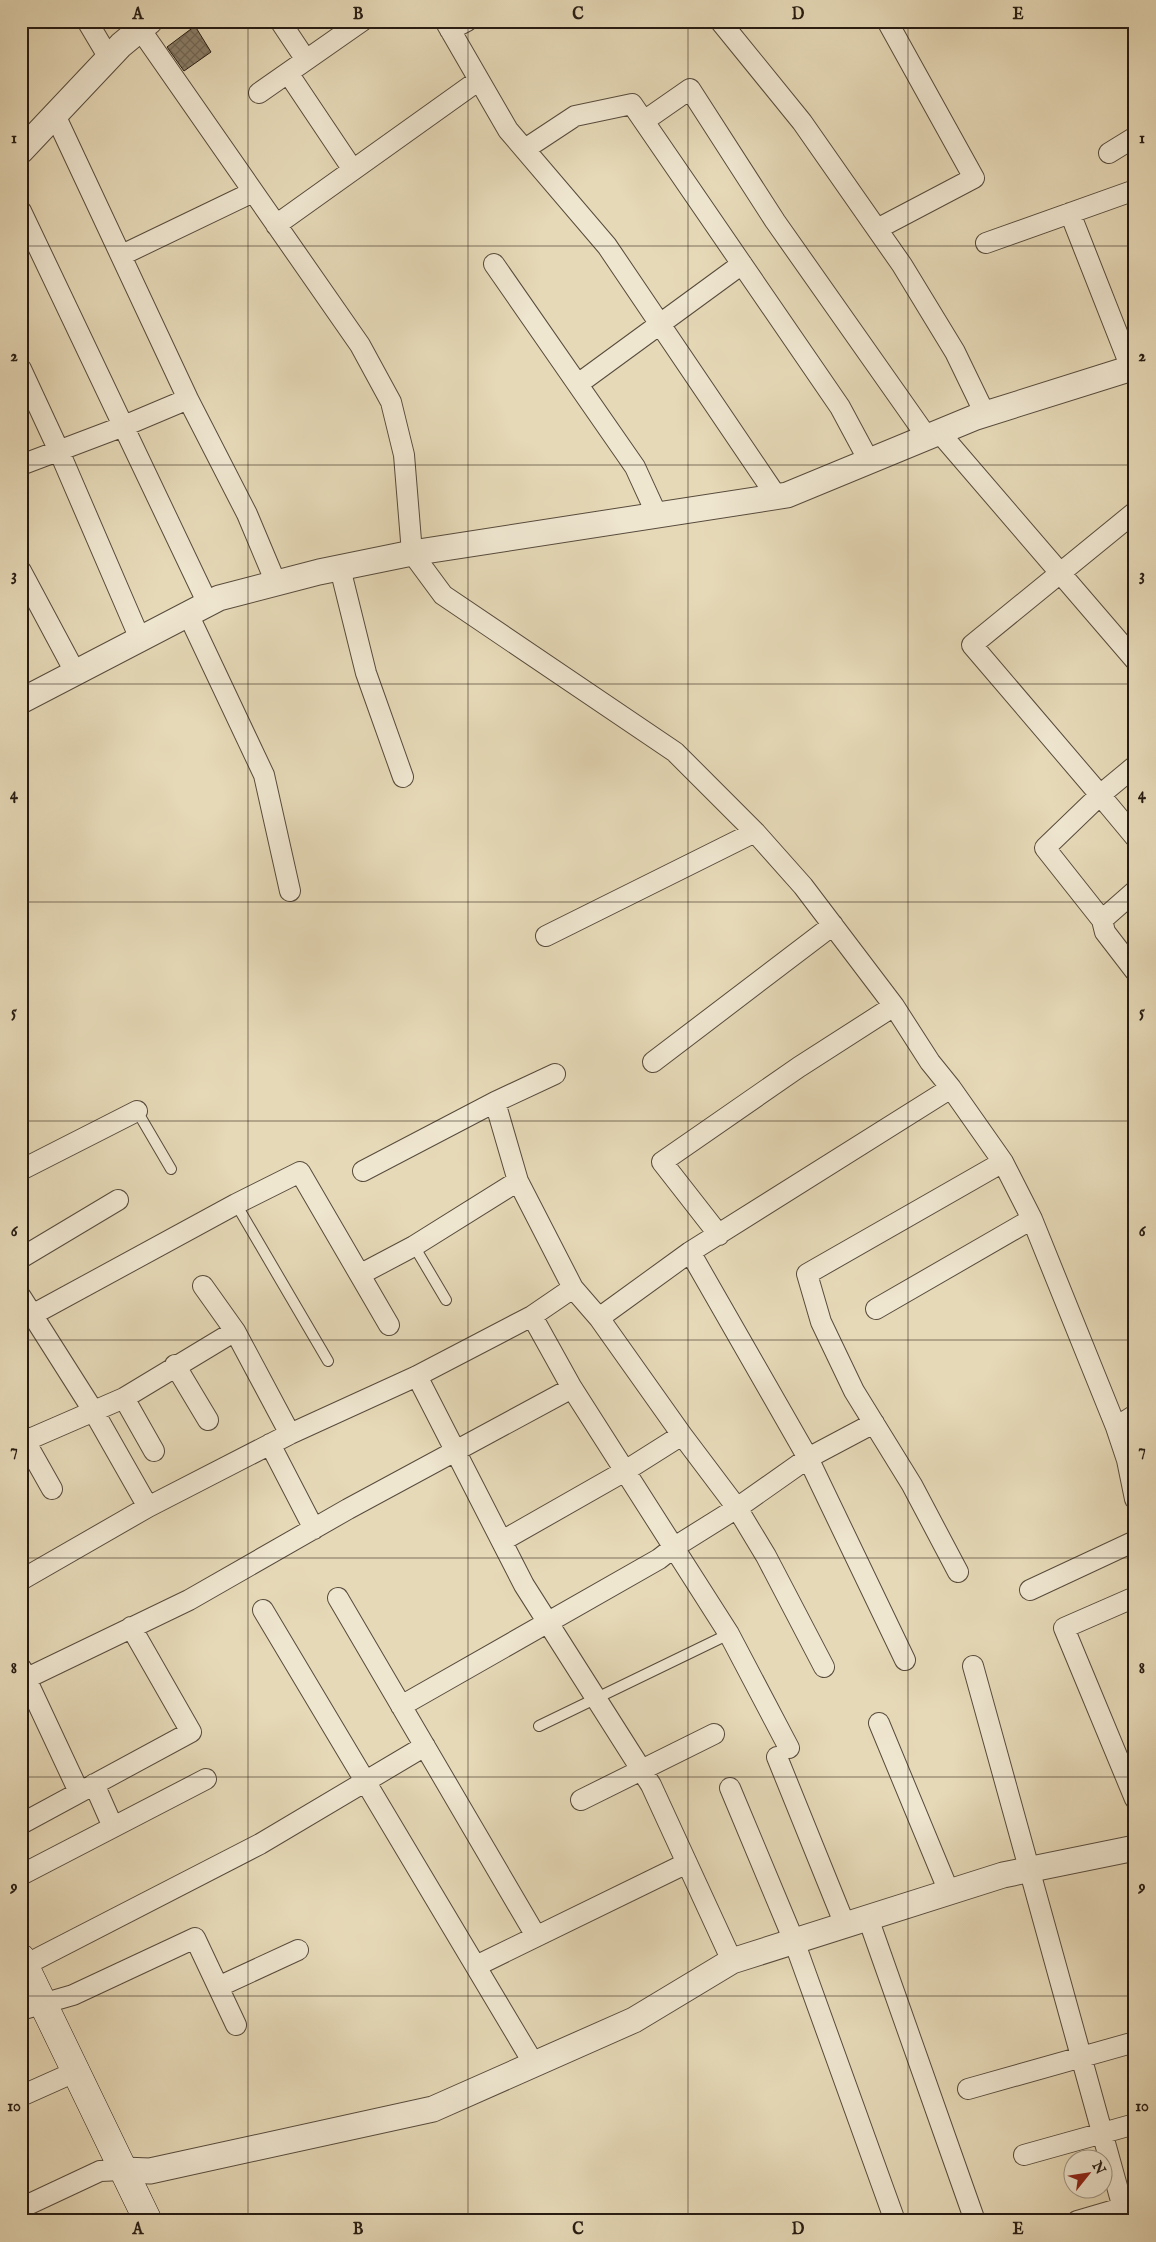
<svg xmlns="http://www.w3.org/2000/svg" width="1156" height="2242" font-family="'IM FELL English',serif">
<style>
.building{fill:url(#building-cross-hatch);stroke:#271c13}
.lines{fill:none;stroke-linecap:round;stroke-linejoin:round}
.service-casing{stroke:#574b3c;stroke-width:12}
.minor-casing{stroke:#574b3c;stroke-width:22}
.tertiary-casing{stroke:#574b3c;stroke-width:27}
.secondary-casing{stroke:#271c13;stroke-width:29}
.service{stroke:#efe6d0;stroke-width:10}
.minor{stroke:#efe6d0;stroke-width:20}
.tertiary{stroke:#efe6d0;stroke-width:25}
.secondary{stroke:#efe6d0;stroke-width:28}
.grid{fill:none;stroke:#271c13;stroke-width:1;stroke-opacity:0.55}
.neatline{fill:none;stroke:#271c13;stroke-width:2}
.grid-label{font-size:16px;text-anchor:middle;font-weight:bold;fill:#271c13}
</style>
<defs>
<pattern id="building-cross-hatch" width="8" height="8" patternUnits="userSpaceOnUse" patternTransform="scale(1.25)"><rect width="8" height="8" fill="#8a7e68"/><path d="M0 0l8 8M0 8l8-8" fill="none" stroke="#716654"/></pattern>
</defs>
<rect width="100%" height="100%" fill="#e6d9b7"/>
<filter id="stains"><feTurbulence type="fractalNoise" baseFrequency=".004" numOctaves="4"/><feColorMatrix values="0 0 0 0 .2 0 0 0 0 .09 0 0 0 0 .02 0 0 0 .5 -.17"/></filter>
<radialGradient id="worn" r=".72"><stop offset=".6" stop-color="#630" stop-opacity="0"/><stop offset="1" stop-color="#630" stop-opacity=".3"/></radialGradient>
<!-- building -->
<path class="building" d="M195,26L211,52L184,71L167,47Z"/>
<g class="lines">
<defs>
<path id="service" d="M137,1111L171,1169
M236,1204L328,1361
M414,1246L446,1300
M539,1726L729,1634"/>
<path id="minor" d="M87,21L109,58
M280,21L306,60
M445,21L508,130L607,246L777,497
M720,21L802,122L902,265L955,352L985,414
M140,29L360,345L391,402L404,455L412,553L443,595L675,752L755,832L803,886L894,1006L930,1062L951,1088L1003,1162L1032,1219L1116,1427L1127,1460L1135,1499
M450,30L467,21
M288,73L353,170
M259,93L362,21
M55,115L188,399L247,514L276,583
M644,121L690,89L775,221L927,437
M525,149L575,116L632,104L840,407L869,461
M1109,153L1135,137
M21,211L208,604
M1070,213L1131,368
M276,225L479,80
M877,229L974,178L887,21
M986,243L1135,190
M122,255L253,192
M494,264L635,467L657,515
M21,369L59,451L140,639
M578,384L742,264
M939,432L1135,660
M21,465L124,426L188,399
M1135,512L972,645L1100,795L1135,766
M340,568L366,673L403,777
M21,571L75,672
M188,614L264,775L290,891
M1135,837L1100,795L1045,848L1102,920L1105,932L1135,971
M1102,920L1135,891
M546,936L755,832
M653,1062L833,925
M495,1102L518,1181L573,1288L599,1318L682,1435L737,1508L766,1556L824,1667
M21,1170L137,1111
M363,1171L495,1102L555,1074
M719,1235L662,1162L799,1067L894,1006
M690,1252L808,1458L905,1660
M21,1258L118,1200
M361,1274L414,1246L518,1181
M203,1286L235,1331L290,1434
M21,1297L94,1412L148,1507
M876,1309L1032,1219
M32,1315L236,1204L300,1172L389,1325
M532,1316L572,1388L729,1634L789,1748
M599,1318L690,1252L951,1088
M175,1365L208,1420
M417,1376L524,1585L651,1785L732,1961
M124,1398L154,1451
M1116,1427L1135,1415
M21,1434L52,1489
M25,1441L124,1398L235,1331
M270,1444L314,1529
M502,1541L625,1471L682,1435
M958,1572L912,1485L854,1391L821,1322L807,1274L1003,1162
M21,1580L148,1507L290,1434L417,1376L532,1316L573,1288
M1030,1590L1135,1541
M1135,1597L1064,1628L1135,1799
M338,1598L536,1936
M263,1610L534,2064
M973,1666L1123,2208
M21,1668L79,1792
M21,1681L189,1600L348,1509L572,1388
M401,1706L659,1559L673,1548L737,1508L808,1458L874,1423
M879,1723L949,1892
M777,1757L845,1925
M94,1784L113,1827
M730,1788L794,1941L895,2221
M581,1800L714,1734
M21,1824L191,1732L131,1627
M21,1875L206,1779
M868,1918L975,2221
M25,1965L260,1844L425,1746
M476,1966L687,1863
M218,1987L298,1950
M21,2010L73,1995L195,1938L236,2025
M968,2089L1135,2042
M21,2096L77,2071
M1024,2155L1135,2124
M21,2208L100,2171L123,2170
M1077,2221L1135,2204"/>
<path id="tertiary" d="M21,151L121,45L150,21
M21,701L219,598L319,572L412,553L787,495L976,417L1135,367
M123,2170L150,2171L433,2109L634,2020L732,1961L1003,1875L1135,1848"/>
<path id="secondary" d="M21,1958L148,2221"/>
</defs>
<!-- service casing -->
<use href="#service" class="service-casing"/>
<!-- minor casing -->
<use href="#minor" class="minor-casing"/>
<!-- tertiary casing -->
<use href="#tertiary" class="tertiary-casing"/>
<!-- secondary casing -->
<use href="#secondary" class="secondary-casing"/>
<!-- service -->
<use href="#service" class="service"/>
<!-- minor -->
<use href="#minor" class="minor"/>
<!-- tertiary -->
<use href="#tertiary" class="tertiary"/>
<!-- secondary -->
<use href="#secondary" class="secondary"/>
</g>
<!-- grid -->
<path class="grid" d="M248,21V2221M468,21V2221M688,21V2221M908,21V2221M21,246H1135M21,465H1135M21,684H1135M21,902H1135M21,1121H1135M21,1340H1135M21,1558H1135M21,1777H1135M21,1996H1135"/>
<!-- margin -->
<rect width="1156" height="2242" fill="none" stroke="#e6d9b7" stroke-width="55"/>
<!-- north arrow -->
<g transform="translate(1088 2174) rotate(60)"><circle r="24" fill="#efe6d0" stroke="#9f9584"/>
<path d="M0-4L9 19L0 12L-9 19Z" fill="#8f2418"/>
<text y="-8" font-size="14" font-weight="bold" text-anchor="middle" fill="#271c13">N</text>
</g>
<rect x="28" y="28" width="1100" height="2186" class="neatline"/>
<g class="grid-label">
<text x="138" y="19">A</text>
<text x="358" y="19">B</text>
<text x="578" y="19">C</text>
<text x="798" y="19">D</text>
<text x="1018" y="19">E</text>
<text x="14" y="143">1</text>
<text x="1142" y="143">1</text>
<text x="14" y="361">2</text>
<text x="1142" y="361">2</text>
<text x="14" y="580">3</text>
<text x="1142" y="580">3</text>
<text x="14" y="799">4</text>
<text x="1142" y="799">4</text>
<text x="14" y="1017">5</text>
<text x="1142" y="1017">5</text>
<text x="14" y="1236">6</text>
<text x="1142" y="1236">6</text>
<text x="14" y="1455">7</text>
<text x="1142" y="1455">7</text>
<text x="14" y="1673">8</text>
<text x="1142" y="1673">8</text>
<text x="14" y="1892">9</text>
<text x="1142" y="1892">9</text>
<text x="14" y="2111">10</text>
<text x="1142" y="2111">10</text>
<text x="138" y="2234">A</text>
<text x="358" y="2234">B</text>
<text x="578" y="2234">C</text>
<text x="798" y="2234">D</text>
<text x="1018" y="2234">E</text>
</g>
<rect width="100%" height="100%" filter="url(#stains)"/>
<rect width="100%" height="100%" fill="url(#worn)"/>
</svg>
